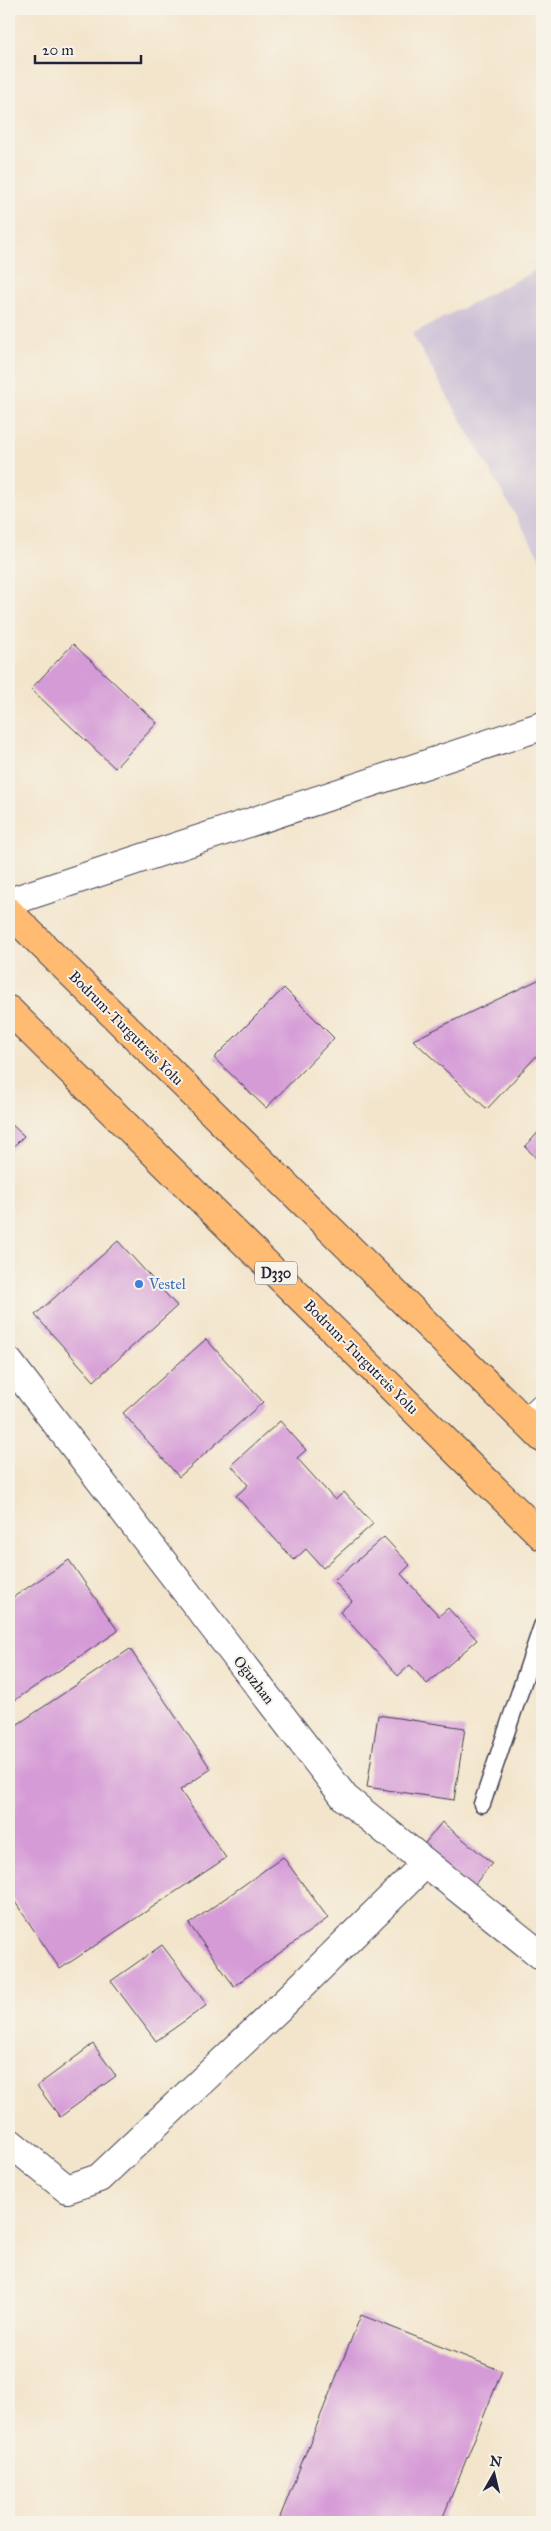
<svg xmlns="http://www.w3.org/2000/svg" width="551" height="2531" font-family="'IM FELL Great Primer',serif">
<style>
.industrial{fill:#cbbfd5}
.building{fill:#d59bd7}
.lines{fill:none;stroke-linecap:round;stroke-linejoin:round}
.service-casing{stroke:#413f51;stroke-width:19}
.minor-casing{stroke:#413f51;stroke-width:30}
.trunk-casing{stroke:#413f51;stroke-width:30}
.service{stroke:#fff;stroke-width:16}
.minor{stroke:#fff;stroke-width:28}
.trunk{stroke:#ffbb71;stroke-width:28}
.shop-dot{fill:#3f7fe0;stroke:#f7f3e8;stroke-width:2}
.labels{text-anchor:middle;stroke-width:4;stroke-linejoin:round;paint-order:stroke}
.shield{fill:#f7f3e8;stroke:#62616f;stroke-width:1}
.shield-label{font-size:14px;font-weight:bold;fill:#22223b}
.street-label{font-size:15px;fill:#22223b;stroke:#f7f3e8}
.shop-label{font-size:15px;fill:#366cbe;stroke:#f7f3e8;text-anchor:start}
</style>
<rect width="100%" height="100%" fill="#f7f3e8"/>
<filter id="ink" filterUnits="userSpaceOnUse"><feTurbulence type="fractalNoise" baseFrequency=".02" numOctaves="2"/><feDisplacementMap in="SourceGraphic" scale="10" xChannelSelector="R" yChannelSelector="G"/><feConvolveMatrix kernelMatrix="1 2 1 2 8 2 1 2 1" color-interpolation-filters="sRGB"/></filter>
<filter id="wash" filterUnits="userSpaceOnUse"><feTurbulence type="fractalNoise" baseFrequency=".0096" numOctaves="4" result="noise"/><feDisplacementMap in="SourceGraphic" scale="20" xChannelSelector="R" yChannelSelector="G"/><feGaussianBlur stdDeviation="1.12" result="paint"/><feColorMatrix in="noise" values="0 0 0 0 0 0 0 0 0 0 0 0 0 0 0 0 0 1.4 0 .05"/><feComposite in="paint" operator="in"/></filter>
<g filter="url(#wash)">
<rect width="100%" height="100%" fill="#f3e5cc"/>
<!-- industrial -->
<path class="industrial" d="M542,267V562L412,334Z"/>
<g id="blocks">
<!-- building -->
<path class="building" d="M73,644L157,723L115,768L31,689Z
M542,978V1050L487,1109L413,1040Z
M284,988L334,1038L266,1108L214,1058Z
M9,1122L24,1136L9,1151Z
M542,1128V1163L525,1147Z
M118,1241L177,1306L94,1381L35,1315Z
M206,1339L263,1402L179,1477L123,1413Z
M280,1421L306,1450L297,1458L335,1500L344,1492L373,1524L323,1568L306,1549L294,1560L236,1496L248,1485L231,1465Z
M384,1537L410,1565L401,1574L439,1616L448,1608L477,1640L427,1684L410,1665L398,1676L340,1612L352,1601L334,1581Z
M69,1560L118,1631L9,1704V1600Z
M130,1649L211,1769L180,1790L226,1858L60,1969L9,1893V1730Z
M378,1715L465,1728L454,1800L367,1787Z
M442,1822L492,1863L471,1889L421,1848Z
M283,1857L328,1918L234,1986L189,1924Z
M162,1945L207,2005L156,2041L111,1981Z
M93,2044L116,2076L60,2117L37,2086Z
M361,2315L502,2371L441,2522H278Z"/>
</g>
</g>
<g filter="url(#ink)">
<use href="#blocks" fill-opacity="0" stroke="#413f51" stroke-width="1"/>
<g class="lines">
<defs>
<path id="service" d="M482,1804L542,1626"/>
<path id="minor" d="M9,902L542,726
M9,1362L345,1798L542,1956
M527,1423L542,1408
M9,2142L67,2189L99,2178L281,2006L426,1863"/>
<path id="trunk" d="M9,912L542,1438
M9,1010L542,1536"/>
</defs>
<!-- service casing -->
<use href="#service" class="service-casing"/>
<!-- minor casing -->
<use href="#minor" class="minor-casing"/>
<!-- trunk casing -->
<use href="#trunk" class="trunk-casing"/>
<!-- service -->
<use href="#service" class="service"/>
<!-- minor -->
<use href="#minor" class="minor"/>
<!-- trunk -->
<use href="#trunk" class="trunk"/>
</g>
</g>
<!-- markers -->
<circle class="shop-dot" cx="139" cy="1284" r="5"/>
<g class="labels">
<!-- shield labels -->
<rect class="shield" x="255" y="1261.5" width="42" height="23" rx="4"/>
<g class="shield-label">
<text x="276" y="1278">D330</text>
</g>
<!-- street labels -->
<g class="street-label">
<text transform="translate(126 1028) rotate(45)" y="5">Bodrum-Turgutreis Yolu</text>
<text transform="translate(361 1357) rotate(45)" y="5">Bodrum-Turgutreis Yolu</text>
<text transform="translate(254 1680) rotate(52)" y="5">Oğuzhan</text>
</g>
<!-- shop labels -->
<g class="shop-label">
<text x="149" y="1289">Vestel</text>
</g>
</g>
<!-- margin -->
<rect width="551" height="2531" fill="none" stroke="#f7f3e8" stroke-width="30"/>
<!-- north arrow -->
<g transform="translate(494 2474) rotate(8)" stroke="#f7f3e8" stroke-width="4" paint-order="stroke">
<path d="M0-4L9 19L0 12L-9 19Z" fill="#22223b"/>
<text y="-8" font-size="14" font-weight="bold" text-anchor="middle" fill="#22223b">N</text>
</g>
<!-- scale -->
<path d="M35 55v8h106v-8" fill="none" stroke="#22223b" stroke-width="2.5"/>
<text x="42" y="55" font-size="15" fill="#22223b" stroke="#f7f3e8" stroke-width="4" paint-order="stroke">20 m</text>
</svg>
